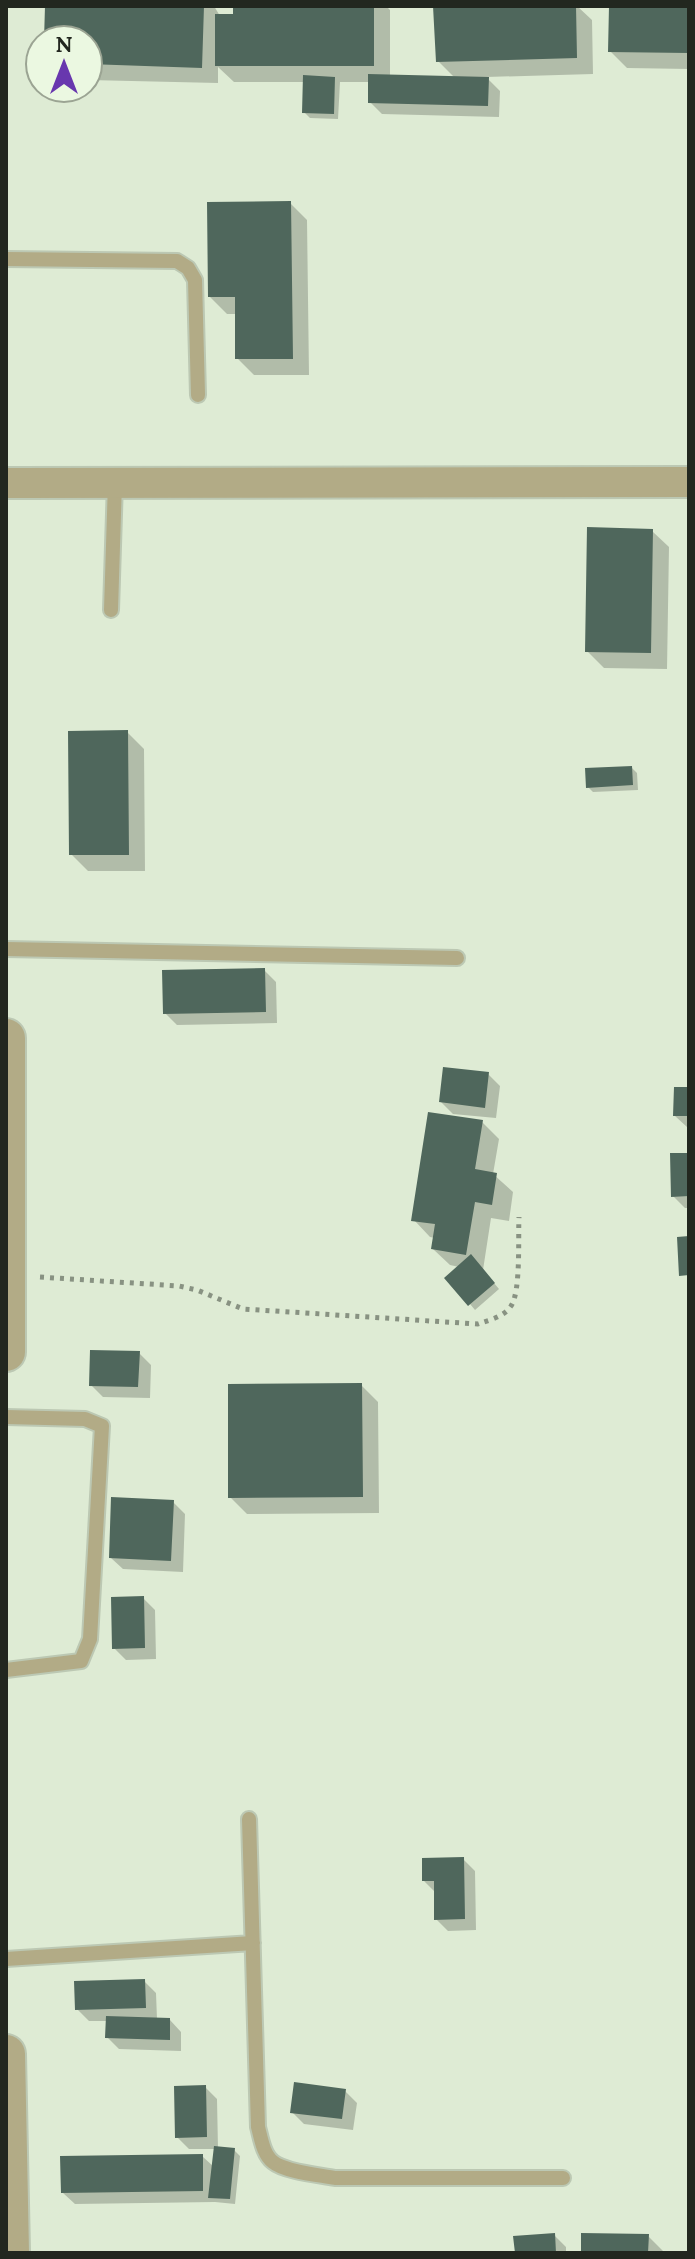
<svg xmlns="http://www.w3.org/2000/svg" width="695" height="2259" font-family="Lora,serif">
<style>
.shadow{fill:#0003}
.building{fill:#4f675c}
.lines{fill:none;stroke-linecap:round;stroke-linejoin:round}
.service-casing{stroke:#bcc8b3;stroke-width:18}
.minor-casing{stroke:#bcc8b3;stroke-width:34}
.tertiary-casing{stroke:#bcc8b3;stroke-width:42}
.path{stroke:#889282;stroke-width:5;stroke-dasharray:4 6;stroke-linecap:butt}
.service{stroke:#b2ab86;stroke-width:14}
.minor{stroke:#b2ab86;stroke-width:30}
.tertiary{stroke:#b2ab86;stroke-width:38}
</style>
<rect width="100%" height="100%" fill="#deebd4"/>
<!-- shadow -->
<path class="shadow" d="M47,6H214L220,16H235V6H386L390,10V77L455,78L438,61L435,6H577L592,20L593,74L486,77L500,91L499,117L382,114L370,102V82H340L338,119L310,118L304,112L305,82H234L218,67V83L88,80V40H46Z
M611,6H689V69L627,68L610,51Z
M290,203L307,220L309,375H254L237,358V314H227L210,297Z
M652,531L669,547L667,669L604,668L587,651Z
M127,732L144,749L145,871H88L71,854Z
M632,768L637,773L638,790L593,792L588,787Z
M264,970L276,982L277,1023L177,1025L165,1013Z
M488,1074L500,1086L496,1118L453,1114L441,1102Z
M689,1089V1127H687L675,1116Z
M482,1122L499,1139L493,1174L513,1192L509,1221L491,1218L483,1270L499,1289L475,1310L470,1304L459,1267L450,1265L433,1249L435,1238L430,1237L414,1220Z
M689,1155V1208H685L673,1196Z
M139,1353L151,1365L150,1398L103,1397L91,1385Z
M361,1385L378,1402L379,1513L247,1514L230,1497Z
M173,1502L185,1514L183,1572L123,1569L111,1558Z
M143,1598L155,1610L156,1659L126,1660L114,1648Z
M463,1859L475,1871L476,1930L448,1931L436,1919V1893L424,1881Z
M144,1981L156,1993L157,2019L170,2020L181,2032V2051L119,2049L107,2037L108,2021H89L77,2009Z
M205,2087L217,2099L218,2149L234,2150L240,2156L235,2204L215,2202L75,2204L63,2193L202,2156L214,2167L215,2149H189L177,2137Z
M345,2091L357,2103L353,2130L304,2124L292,2112Z
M554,2235L566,2247V2253H517Z
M648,2236L665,2253H583Z"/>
<!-- building -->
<path class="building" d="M45,6H204L202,68L88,64V40H44Z
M233,6H374V66H215V14H233Z
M433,6H576L577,58L436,62Z
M609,6H689V53L608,52Z
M368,74L489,77L488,106L368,103Z
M303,75L335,77L334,114L302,113Z
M291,201L293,359H235V297H208L207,202Z
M587,527L653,529L651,653L585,652Z
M128,730L129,855H69L68,731Z
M632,766L633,785L586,788L585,768Z
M265,968L266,1012L163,1014L162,970Z
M443,1067L489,1072L485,1108L439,1102Z
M674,1087H689V1116H673Z
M428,1112L483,1120L475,1169L497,1173L492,1205L475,1202L466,1255L431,1249L435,1224L411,1221Z
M670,1153H689V1196L671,1197Z
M689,1236V1275L679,1276L677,1237Z
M471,1254L495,1283L468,1306L444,1278Z
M90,1350L140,1351L138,1387L89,1386Z
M362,1383L363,1497L228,1498V1384Z
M111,1497L174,1500L171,1561L109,1558Z
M144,1596L145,1648L112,1649L111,1597Z
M464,1857L465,1919L434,1920V1881H422V1858Z
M145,1979L146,2008L75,2010L74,1981Z
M106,2016L170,2018V2040L105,2038Z
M294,2082L346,2089L342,2119L290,2113Z
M206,2085L207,2137L175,2138L174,2086Z
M214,2146L235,2148L230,2199L208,2198Z
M203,2154V2191L61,2193L60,2156Z
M555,2233L556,2253H515L513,2236Z
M581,2233L649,2234L648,2253H581Z"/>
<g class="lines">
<defs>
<path id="service" d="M6,259L177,261L188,268L195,280L198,395
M111,610L115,482
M6,949L457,958
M6,1417L85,1419L102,1426L90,1639L81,1661L6,1670
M249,1819L258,2127C261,2138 263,2154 273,2162C285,2172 320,2175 335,2178H563
M6,1959L253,1943"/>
<path id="minor" d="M6,483L689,482"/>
<path id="tertiary" d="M6,1038V1352
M6,2054L10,2253"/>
</defs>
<!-- service casing -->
<use href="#service" class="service-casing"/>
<!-- minor casing -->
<use href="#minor" class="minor-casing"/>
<!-- tertiary casing -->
<use href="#tertiary" class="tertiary-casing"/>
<!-- path -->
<path class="path" d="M40,1277L179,1286L197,1290L243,1309L478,1324C489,1320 504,1317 511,1306C521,1292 518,1236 519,1217"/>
<!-- service -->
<use href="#service" class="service"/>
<!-- minor -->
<use href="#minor" class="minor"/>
<!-- tertiary -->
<use href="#tertiary" class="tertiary"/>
</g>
<!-- border -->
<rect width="695" height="2259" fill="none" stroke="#22271f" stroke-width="16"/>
<!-- north arrow -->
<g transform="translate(64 64)"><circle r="38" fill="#ebf8e1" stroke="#9ba493" stroke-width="2"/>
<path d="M0-6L14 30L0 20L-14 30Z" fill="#6837ae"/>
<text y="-12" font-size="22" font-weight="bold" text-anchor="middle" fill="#22271f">N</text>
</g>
</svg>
